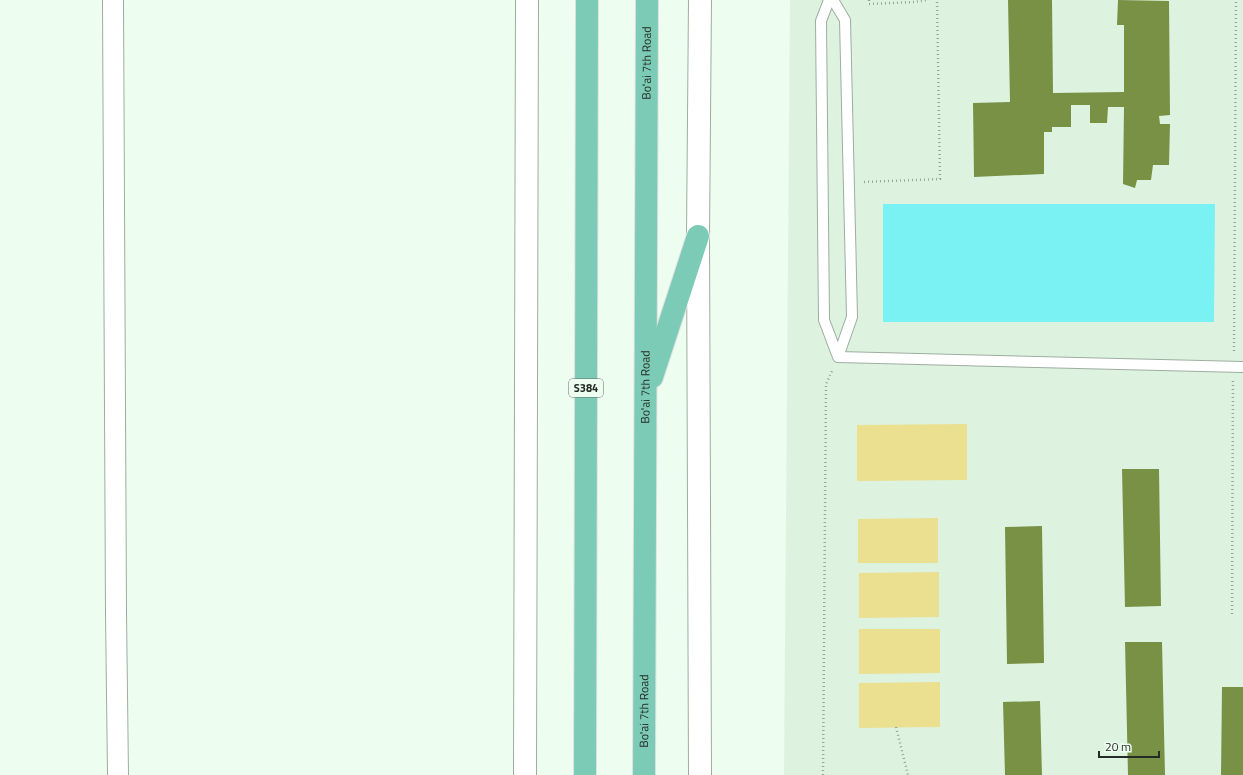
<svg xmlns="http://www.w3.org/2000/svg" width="1243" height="775" font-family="'Titillium Web',sans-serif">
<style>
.built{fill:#ddf3e0}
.green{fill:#ebdf90}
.water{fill:#7af1f3}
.building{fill:#789145}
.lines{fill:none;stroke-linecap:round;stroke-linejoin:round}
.service-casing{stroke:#9eada0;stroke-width:12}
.minor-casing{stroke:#9eada0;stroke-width:22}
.tertiary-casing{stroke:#9eada0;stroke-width:24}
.trunk-casing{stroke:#e0e1e1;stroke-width:24}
.path{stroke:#99a59a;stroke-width:2.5;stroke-dasharray:1 3;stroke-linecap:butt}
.service{stroke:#fff;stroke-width:10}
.minor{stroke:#fff;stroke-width:20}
.tertiary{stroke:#fff;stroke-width:22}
.trunk{stroke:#7ccbb6;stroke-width:22}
.labels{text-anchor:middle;stroke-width:3.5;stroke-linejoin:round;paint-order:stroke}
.shield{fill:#edfdef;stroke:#616a62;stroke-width:1}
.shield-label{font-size:11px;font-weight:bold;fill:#252b26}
.street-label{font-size:12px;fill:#252b26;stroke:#edfdef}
</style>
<rect width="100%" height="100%" fill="#edfdef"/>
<!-- built -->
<path class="built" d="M790,0H1243V775H784Z"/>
<!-- green -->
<path class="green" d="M967,424V480L857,481V425Z
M938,518V563H858V519Z
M939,572V617L859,618V573Z
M859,629H940V673L859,674Z
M940,682V727L859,728V683Z"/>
<!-- water -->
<path class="water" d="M883,204H1215L1214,322H883Z"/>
<!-- building -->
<path class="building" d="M1008,0H1052L1053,93L1124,92V25H1117L1118,0L1169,1L1170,115L1159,116L1160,124H1170L1169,165H1153L1151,180H1137L1135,188L1123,184L1124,107H1108L1107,123H1090V105H1071V127H1052V132H1044V174L974,177L973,103L1010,102Z
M1122,469H1159L1161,606L1125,607Z
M1042,526L1044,663L1007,664L1005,527Z
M1125,642H1162L1165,775H1128Z
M1222,687H1243V775H1221Z
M1040,701L1042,775H1005L1003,702Z"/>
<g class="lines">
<defs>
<path id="service" d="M829,0L821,21L824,320L838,357
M833,0L845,20L852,317L838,357
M838,357L1243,367"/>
<path id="minor" d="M113,0L116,612L118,775"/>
<path id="tertiary" d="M525,775L527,0
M700,775L698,236L700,0"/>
<g id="trunk">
<path d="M652,377L698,236"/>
<path d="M585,775L587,0"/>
<path id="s1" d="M644,775L647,0"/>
</g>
</defs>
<!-- service casing -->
<use href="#service" class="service-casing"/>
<!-- minor casing -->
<use href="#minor" class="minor-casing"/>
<!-- tertiary casing -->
<use href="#tertiary" class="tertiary-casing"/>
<!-- trunk casing -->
<use href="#trunk" class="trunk-casing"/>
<!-- path -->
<path class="path" d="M869,0V4L914,2L927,0
M864,182L940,179L937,0
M1234,351L1236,0
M1232,614L1233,380
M896,727L908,775
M823,775L826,384L832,371"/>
<!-- service -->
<use href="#service" class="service"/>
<!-- minor -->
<use href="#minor" class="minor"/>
<!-- tertiary -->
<use href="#tertiary" class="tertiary"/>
<!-- trunk -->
<use href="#trunk" class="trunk"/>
</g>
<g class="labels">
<!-- shield labels -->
<rect class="shield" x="569" y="379" width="34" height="18" rx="3"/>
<g class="shield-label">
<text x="586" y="392">S384</text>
</g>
<!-- street labels -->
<g class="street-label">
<text dy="4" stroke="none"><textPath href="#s1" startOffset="712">Bo'ai 7th Road</textPath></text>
<text dy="4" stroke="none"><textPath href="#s1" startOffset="388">Bo'ai 7th Road</textPath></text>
<text dy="4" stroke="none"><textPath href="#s1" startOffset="64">Bo'ai 7th Road</textPath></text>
</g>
</g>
<!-- scale -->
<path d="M1099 751v6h60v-6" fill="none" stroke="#252b26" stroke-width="2"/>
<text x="1105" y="751" font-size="12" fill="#252b26" stroke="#edfdef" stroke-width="3" paint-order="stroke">20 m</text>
</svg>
